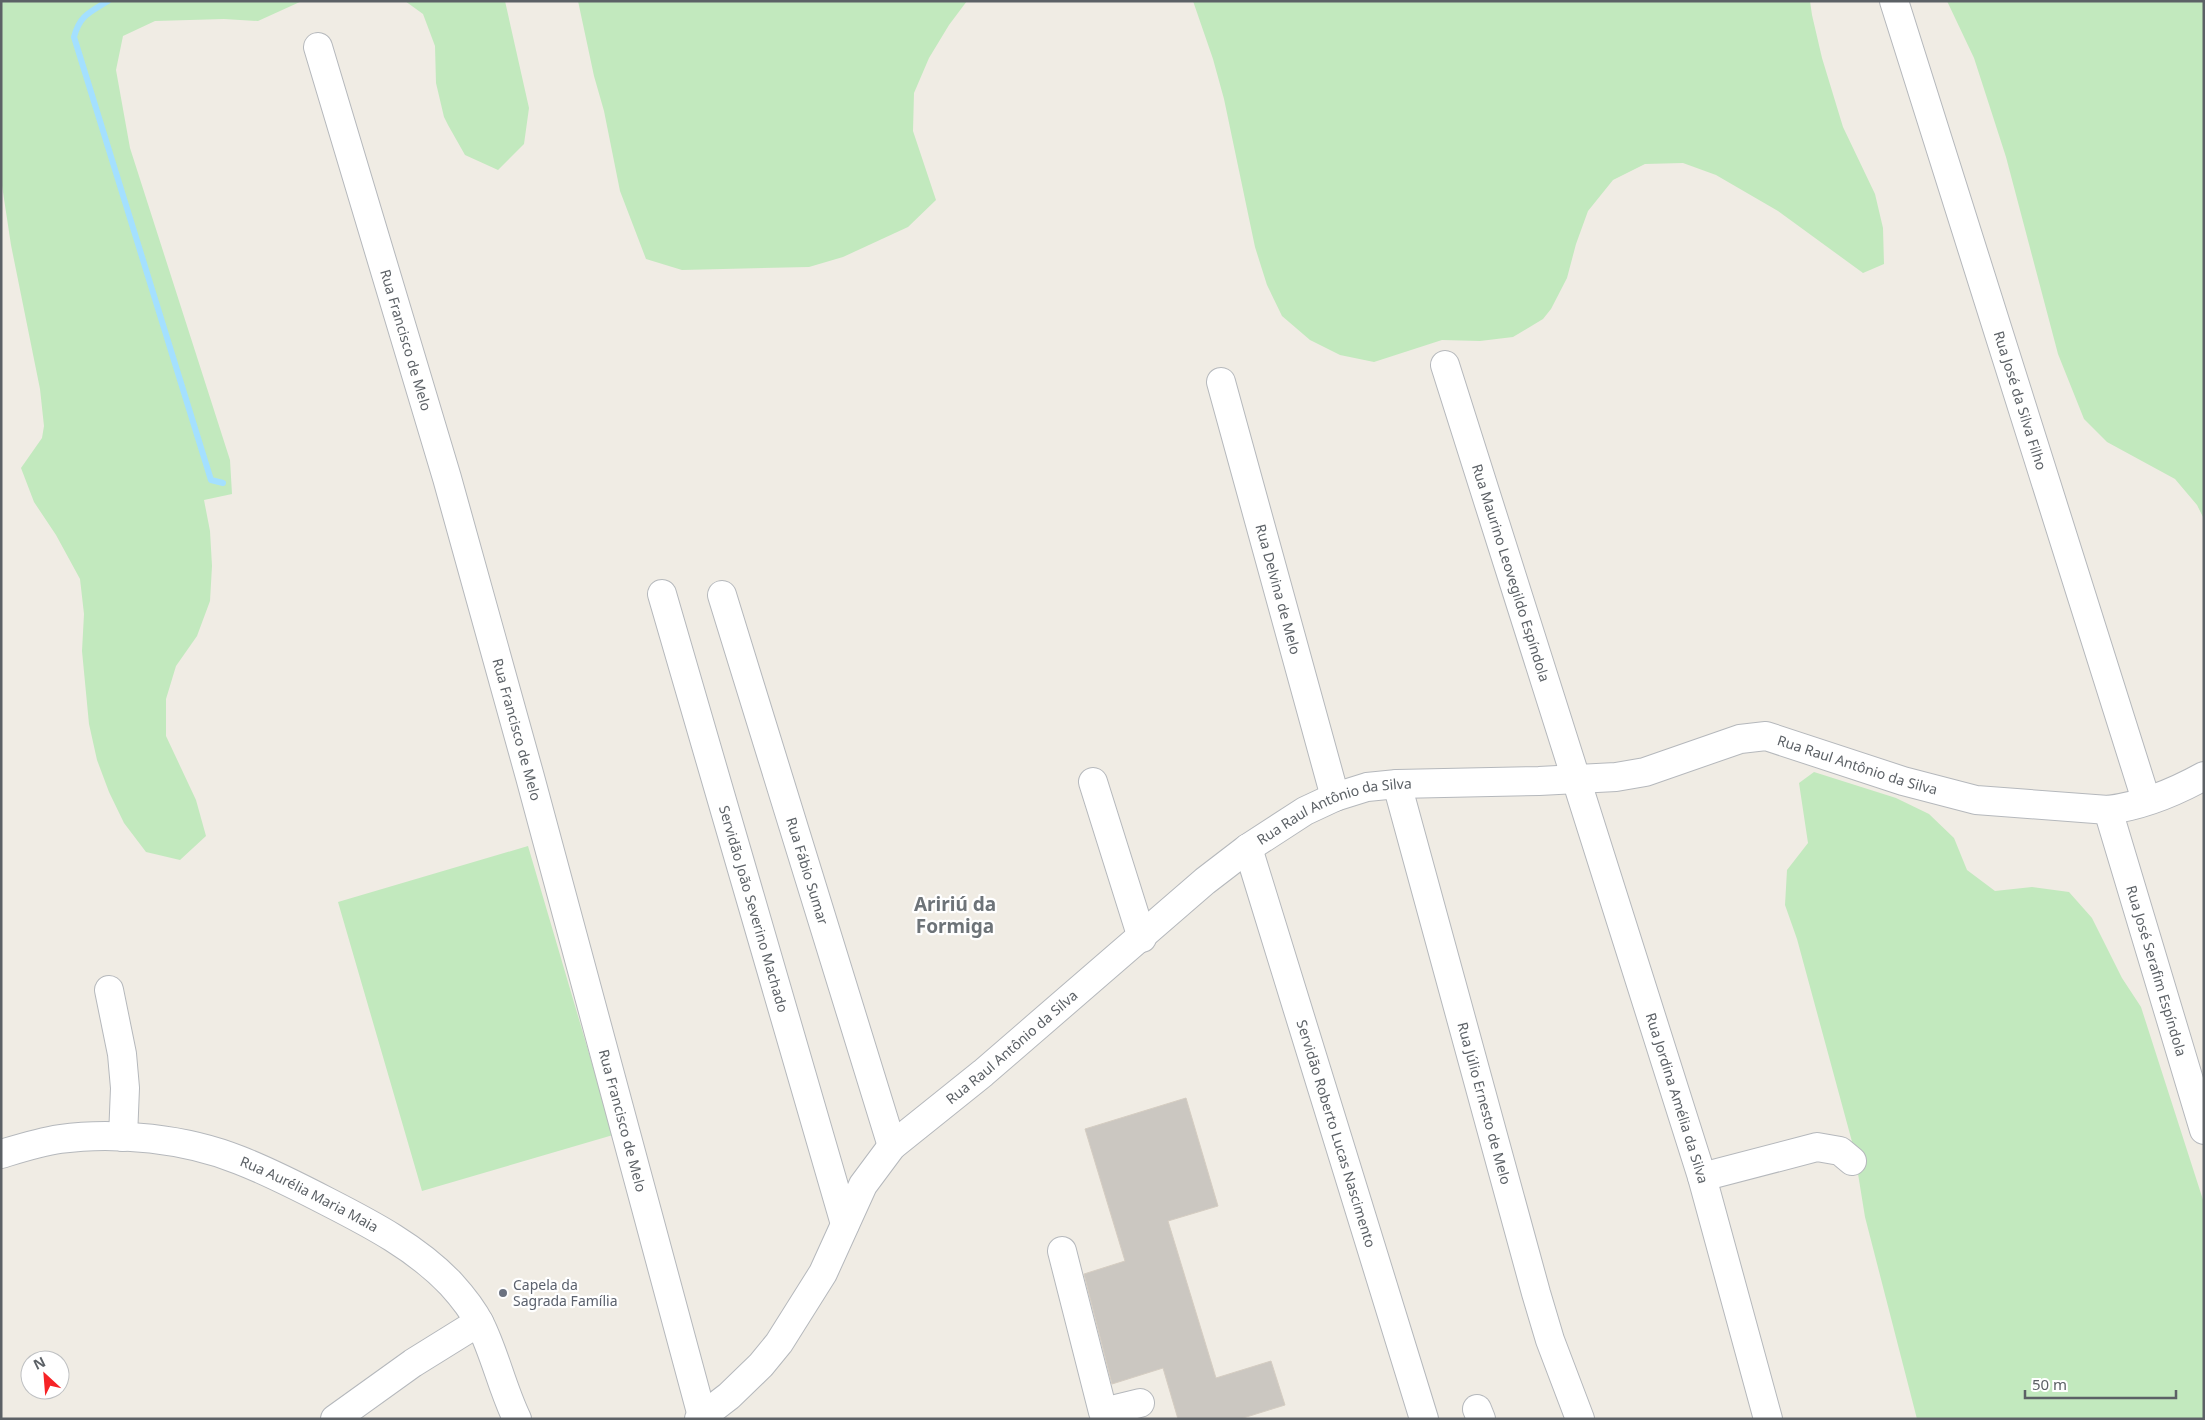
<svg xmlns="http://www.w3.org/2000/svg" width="2205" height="1420" font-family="'Noto Sans',sans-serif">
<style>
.green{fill:#c2e9be}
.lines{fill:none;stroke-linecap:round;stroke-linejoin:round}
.stream{stroke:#a4e0ff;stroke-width:6}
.building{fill:#cbc7c1;stroke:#d5cdc2}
.minor-casing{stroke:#b5b8bc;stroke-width:30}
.minor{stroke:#fff;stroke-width:28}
.worship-dot{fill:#6b7280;stroke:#fff;stroke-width:2}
.labels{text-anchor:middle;stroke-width:4.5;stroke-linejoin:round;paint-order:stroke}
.street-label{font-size:14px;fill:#5c6166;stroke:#fff}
.worship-label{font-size:14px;fill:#5b616d;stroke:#fff;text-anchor:start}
.district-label{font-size:19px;font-weight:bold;fill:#6d7378;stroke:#fff}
</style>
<rect width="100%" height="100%" fill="#f0ece4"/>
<!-- green -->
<path class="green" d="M1,1H302L258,21L224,19L155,21L123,36L116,70L130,148L230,460L232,494L204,500L210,531L212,566L210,601L197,636L176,666L166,699V736L196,800L206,836L180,860L146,852L124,823L109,792L97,760L89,724L82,651L84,614L80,579L56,535L34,502L21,468L42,438L44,426L40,389L11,245L1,179Z
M405,1H505L529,108L524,144L498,170L465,155L448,125L444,117L436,83L435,46L423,14Z
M578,1H967L949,25L929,58L914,93L913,131L936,200L908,227L843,257L809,267L682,270L646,259L620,191L604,111L594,76Z
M1193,1H1810L1812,15L1822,58L1843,127L1875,194L1883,228L1884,264L1863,273L1778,211L1716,175L1683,163L1645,164L1613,180L1588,211L1576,244L1567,278L1551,309L1543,319L1513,337L1480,341L1442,340L1374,362L1340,355L1310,340L1282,316L1267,285L1255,247L1224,99L1213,59Z
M1947,1H2204V519L2197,505L2175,479L2107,442L2084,419L2058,354L2006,157L1974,58Z
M1814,772L1896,798L1929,814L1954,838L1967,870L1995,891L2032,887L2069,892L2092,918L2122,978L2141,1007L2204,1203V1419H1917L1865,1217L1854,1149L1797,939L1785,905L1787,870L1808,843L1799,783Z
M528,846L613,1135L422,1191L338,902Z"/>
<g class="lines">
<!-- stream -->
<path class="stream" d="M108,1C90,12 80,15 74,37L211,480L223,483"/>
</g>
<!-- building -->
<path class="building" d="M1186,1098L1218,1206L1168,1221L1216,1378L1271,1361L1285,1405L1240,1419H1178L1163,1368L1112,1384L1084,1274L1125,1261L1085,1129Z"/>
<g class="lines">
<defs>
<g id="minor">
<path id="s1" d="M1894,1L2146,800"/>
<path id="s2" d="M318,47L447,478L530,777L702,1416"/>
<path id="s3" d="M1445,365L1702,1177L1768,1419"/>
<path id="s4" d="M1221,382L1335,797"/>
<path id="s5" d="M662,594L845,1224"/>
<path id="s6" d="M722,595L892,1146"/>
<path d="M1093,782L1142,938"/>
<path id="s7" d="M1397,784L1536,1293L1550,1340L1580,1419"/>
<path id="s8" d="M2108,810L2204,1130"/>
<path id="s9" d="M1248,848L1424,1419"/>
<path d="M109,990L122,1054L125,1088L123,1137"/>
<path id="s10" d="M1,1154C21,1148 40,1142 60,1139C116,1131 187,1139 239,1160C270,1172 299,1187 328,1202C371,1224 417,1248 451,1284C461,1295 473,1310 480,1324C495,1354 502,1388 517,1419"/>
<path d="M1702,1177L1817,1147L1840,1151L1852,1161"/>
<path d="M1062,1251L1103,1412L1140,1403"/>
<path d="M1477,1409L1481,1419"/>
<path d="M335,1419L413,1363L479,1322"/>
<path id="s11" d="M699,1419L729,1396L761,1365L779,1343L823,1273L863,1185L892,1146L983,1073L1205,881L1248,848L1305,811L1335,797L1367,787L1397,784L1539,781L1616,777L1645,772L1740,739L1766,736L1903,781L1976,800L2108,810C2141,806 2175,792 2204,776"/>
</g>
</defs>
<!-- minor casing -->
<use href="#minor" class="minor-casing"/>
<!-- minor -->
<use href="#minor" class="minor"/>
</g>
<!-- markers -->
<circle class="worship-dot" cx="503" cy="1293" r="5"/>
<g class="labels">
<!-- street labels -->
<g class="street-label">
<text dy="5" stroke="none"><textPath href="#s2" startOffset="306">Rua Francisco de Melo</textPath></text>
<text dy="5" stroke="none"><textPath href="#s1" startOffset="419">Rua José da Silva Filho</textPath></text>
<text dy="5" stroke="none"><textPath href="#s3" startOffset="218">Rua Maurino Leovegildo Espíndola</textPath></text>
<text dy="5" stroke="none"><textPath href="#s4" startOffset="215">Rua Delvina de Melo</textPath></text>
<text dy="5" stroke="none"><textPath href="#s2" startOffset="711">Rua Francisco de Melo</textPath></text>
<text dy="5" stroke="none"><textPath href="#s11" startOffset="1439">Rua Raul Antônio da Silva</textPath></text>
<text dy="5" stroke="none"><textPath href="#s11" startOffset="899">Rua Raul Antônio da Silva</textPath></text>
<text dy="5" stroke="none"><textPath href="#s6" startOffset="289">Rua Fábio Sumar</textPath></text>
<text dy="5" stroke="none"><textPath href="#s5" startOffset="328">Servidão João Severino Machado</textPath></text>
<text dy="5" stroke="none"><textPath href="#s8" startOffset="168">Rua José Serafim Espíndola</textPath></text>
<text dy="5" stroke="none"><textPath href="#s11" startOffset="494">Rua Raul Antônio da Silva</textPath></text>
<text dy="5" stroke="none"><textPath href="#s3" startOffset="769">Rua Jordina Amélia da Silva</textPath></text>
<text dy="5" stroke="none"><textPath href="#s7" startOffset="331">Rua Júlio Ernesto de Melo</textPath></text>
<text dy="5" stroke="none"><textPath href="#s2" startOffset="1116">Rua Francisco de Melo</textPath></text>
<text dy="5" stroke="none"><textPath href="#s9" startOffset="299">Servidão Roberto Lucas Nascimento</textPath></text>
<text dy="5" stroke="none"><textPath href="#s10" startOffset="321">Rua Aurélia Maria Maia</textPath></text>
</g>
<!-- worship labels -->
<g class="worship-label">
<text x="513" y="1290">Capela da<tspan x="513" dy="16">Sagrada Família</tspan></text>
</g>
<!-- district labels -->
<g class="district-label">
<text x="955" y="911">Aririú da<tspan x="955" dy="22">Formiga</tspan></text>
</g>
</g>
<!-- border -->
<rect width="2205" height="1420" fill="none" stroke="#5c6166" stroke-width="5"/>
<!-- north arrow -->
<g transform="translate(45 1375) rotate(334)"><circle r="24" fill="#ffffff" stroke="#bec0c2"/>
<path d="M0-4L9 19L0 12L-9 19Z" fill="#f62326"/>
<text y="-8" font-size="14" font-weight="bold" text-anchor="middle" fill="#5c6166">N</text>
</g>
<!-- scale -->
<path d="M2025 1390v8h151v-8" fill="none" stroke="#5c6166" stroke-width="2.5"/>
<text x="2032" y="1390" font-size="15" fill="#5c6166" stroke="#ffffff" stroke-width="4" paint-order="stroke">50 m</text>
</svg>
